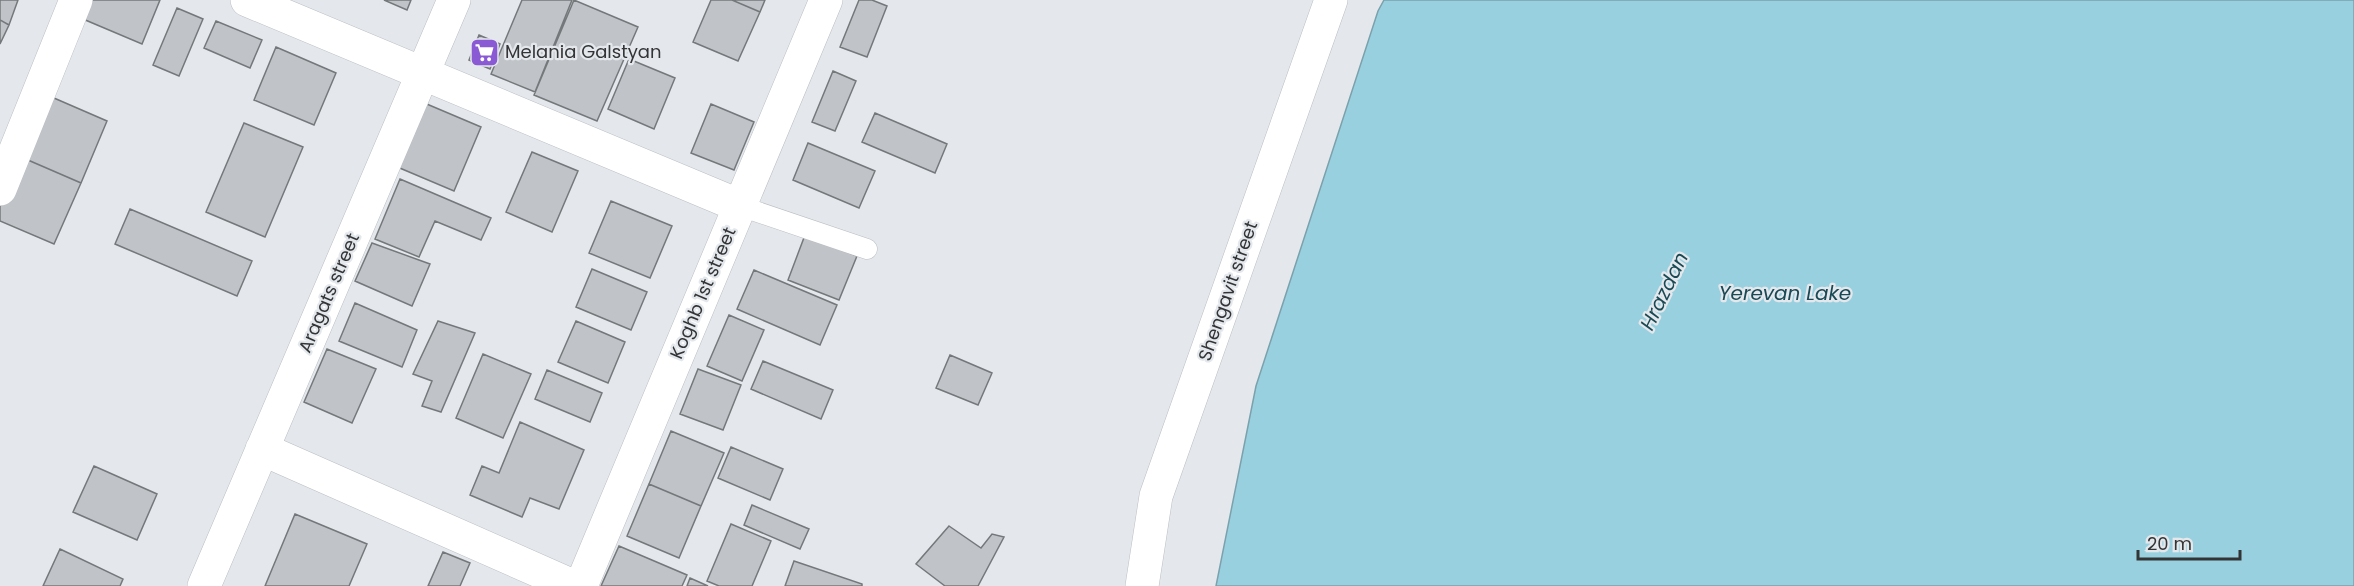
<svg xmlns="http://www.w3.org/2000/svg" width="2354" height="586" font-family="Poppins,sans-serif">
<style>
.water{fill:#99d0df;stroke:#7aa1ac;stroke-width:1.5}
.building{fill:#c0c4c8;stroke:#74787b;stroke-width:1.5}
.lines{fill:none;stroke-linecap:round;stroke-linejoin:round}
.service-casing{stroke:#babec2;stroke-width:21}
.minor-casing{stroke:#babec2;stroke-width:34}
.service{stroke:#fff;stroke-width:20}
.minor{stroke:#fff;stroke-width:33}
.labels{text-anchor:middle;stroke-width:4.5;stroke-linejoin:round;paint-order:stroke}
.poi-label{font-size:18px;fill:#333436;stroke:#e4e8ec;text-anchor:start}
.street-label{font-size:18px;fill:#333436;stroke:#e4e8ec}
.water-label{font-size:20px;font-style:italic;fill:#194954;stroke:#e4e8ec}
</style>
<rect width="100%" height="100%" fill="#e4e8ec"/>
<!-- water -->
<path class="water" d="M1384,0H2354V586H1216L1256,386L1378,11Z"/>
<!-- building -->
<path class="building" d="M0,0H18L9,25L0,20Z
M92,0H160L142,44L83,19Z
M384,0H411L407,10Z
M522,0H572L535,92L491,74Z
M574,0L638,27L597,121L534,95Z
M711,0H732L760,12L738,61L693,42Z
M732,0H765L760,12Z
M859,0H872L887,6L867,57L840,47Z
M177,8L203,19L179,76L153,65Z
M0,20L9,25L0,44Z
M216,21L262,40L250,68L204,48Z
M479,35L500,44L490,69L469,60Z
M276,47L336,73L314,125L254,100Z
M629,59L675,78L654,129L608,109Z
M833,71L856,81L835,131L812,122Z
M47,95L107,121L81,183L21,157Z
M422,102L481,127L454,191L395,166Z
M711,104L754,122L734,170L691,153Z
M875,113L947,144L935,173L862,142Z
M244,123L303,147L265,237L206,212Z
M808,143L875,171L859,208L793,180Z
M532,152L578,171L552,232L506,212Z
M21,157L81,183L54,244L0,221V206Z
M400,179L491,218L481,240L435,221L419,257L375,239Z
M611,201L672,226L650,278L589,253Z
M130,209L252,261L237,296L115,244Z
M805,235L857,256L839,300L788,280Z
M372,243L430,264L412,306L355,281Z
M592,269L647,292L631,330L576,307Z
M754,270L837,305L820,345L737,309Z
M355,303L417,330L402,367L339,341Z
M729,315L764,330L742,381L707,366Z
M438,321L475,333L441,412L422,406L432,381L413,374Z
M576,321L625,342L608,383L558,362Z
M327,349L376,369L352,423L304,402Z
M483,354L531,374L503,438L456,418Z
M950,355L992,373L978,405L936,388Z
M763,361L833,390L821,419L751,389Z
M698,369L741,385L723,430L680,414Z
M547,370L602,393L590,422L535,399Z
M520,422L584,450L559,509L530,498L522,517L470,495L482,466L499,473Z
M671,431L724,453L701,506L649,484Z
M731,447L783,469L770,500L718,478Z
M94,466L157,494L137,540L73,512Z
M649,484L701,506L679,558L627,536Z
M752,505L809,529L800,549L744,525Z
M295,514L367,544L349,586H265Z
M731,524L771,541L752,586H719L707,581Z
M949,526L981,548L992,534L1004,537L978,586H945L916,564Z
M619,546L687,575L682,586H601Z
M60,549L123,579L120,586H43Z
M443,552L470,563L460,586H428Z
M794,561L862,584V586H785Z
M690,578L708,586H687Z"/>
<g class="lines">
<defs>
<path id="service" d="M740,206L867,249"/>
<path id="minor" d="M247,0L740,206
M0,189L76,0
M262,449L573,586
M204,586L454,0
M581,586L826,0
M1142,586L1156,496L1331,0"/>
</defs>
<!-- service casing -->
<use href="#service" class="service-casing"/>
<!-- minor casing -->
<use href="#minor" class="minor-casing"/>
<!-- service -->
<use href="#service" class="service"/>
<!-- minor -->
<use href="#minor" class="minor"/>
</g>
<!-- icons -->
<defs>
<symbol id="supermarket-square" viewBox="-11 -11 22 22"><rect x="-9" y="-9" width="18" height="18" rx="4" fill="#895ad3" stroke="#e4e8ec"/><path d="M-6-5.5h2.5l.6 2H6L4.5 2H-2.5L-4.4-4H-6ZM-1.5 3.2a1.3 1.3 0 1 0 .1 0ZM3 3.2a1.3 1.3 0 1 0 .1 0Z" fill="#fff"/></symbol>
</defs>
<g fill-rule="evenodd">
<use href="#supermarket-square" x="468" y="36" width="33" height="33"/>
</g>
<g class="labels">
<!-- poi labels -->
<g class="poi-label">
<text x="505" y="58">Melania Galstyan</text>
</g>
<!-- street labels -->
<g class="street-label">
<text transform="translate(1228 291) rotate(-71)" y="6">Shengavit street</text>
<text transform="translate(329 293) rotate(-67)" y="6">Aragats street</text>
<text transform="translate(703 293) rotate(-67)" y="6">Koghb 1st street</text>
</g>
<!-- water labels -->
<g class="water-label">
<text transform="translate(1664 291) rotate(-64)" y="7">Hrazdan</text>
<text x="1785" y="300">Yerevan Lake</text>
</g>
</g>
<!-- scale -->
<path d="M2138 550v9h102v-9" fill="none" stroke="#333436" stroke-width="3"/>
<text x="2147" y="550" font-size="18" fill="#333436" stroke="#e4e8ec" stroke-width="4.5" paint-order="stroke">20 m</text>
</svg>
